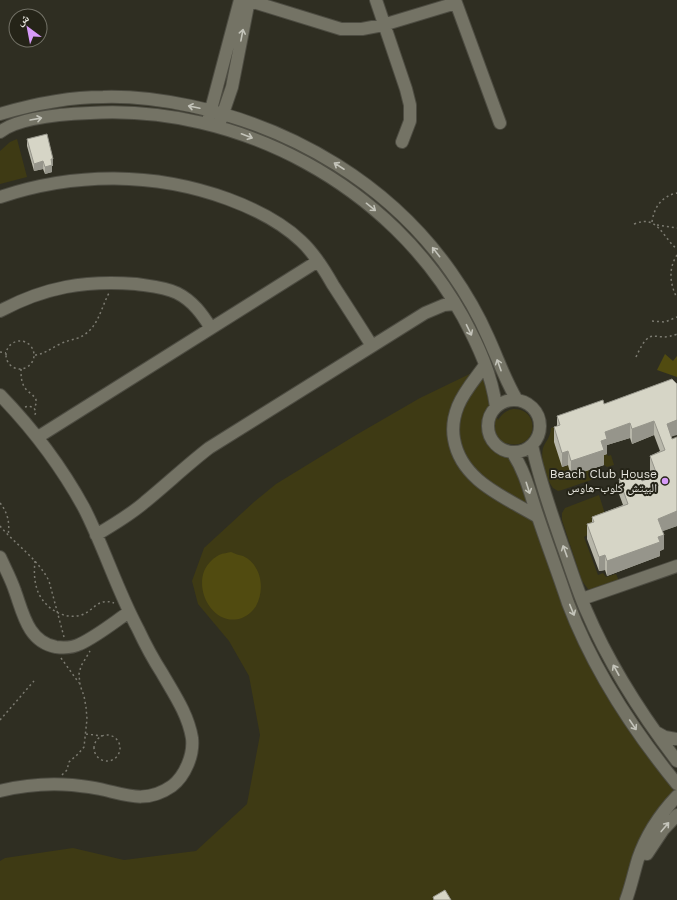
<svg xmlns="http://www.w3.org/2000/svg" width="677" height="900" font-family="'Work Sans','Noto Naskh Arabic',sans-serif">
<style>
.green{fill:#3e3a14}
.water{fill:#514b10}
.lines{fill:none;stroke-linecap:round;stroke-linejoin:round}
.minor-casing{stroke:#4d4c42;stroke-width:14}
.path{stroke:#7c7b71;stroke-width:1.5;stroke-dasharray:2 3;stroke-linecap:butt}
.minor{stroke:#747365;stroke-width:12}
.wall{fill:#b8b7aa}
.shaded-wall{fill:#96958b}
.building{fill:#d6d5c6;stroke:#96958b}
.oneway{stroke:#c4c4ba}
.poi-dot{fill:#d79bf9;stroke:#252418;stroke-width:1.5}
.labels{text-anchor:middle;stroke-width:4;stroke-linejoin:round;paint-order:stroke}
.poi-label{font-size:12px;fill:#e7e6de;stroke:#252418;text-anchor:end}
</style>
<rect width="100%" height="100%" fill="#2f2e22"/>
<!-- green -->
<path class="green" d="M17,139L27,177L0,184V151L10,142Z
M480,369L484,380L486,377L489,396L498,420C502,414 507,409 515,409C542,410 537,453 506,443L562,604L607,697L676,794L623,900H0V861L5,858L73,848L124,860L196,851L247,804L260,735L249,676L229,641L198,604L192,581L204,548L254,502L276,484L356,435L420,398Z
M556,426L563,467L568,465L592,468L594,479L562,490L558,491L553,488C546,479 540,460 543,448C546,440 550,439 551,428Z
M607,454L608,456L611,455L614,465L607,467L604,465L601,456Z
M599,495L607,520L589,534L584,537L598,575L603,573L606,577L616,574L619,581L591,590L588,589L582,581L562,520V513L565,508Z"/>
<!-- water -->
<path class="water" d="M665,354L673,361L677,356V377L657,370Z
M231,552C235,554 239,555 243,556C262,565 265,590 256,606C253,611 247,616 242,618C211,629 188,581 212,560C214,558 217,556 219,555C223,553 228,553 231,552Z"/>
<g class="lines">
<defs>
<path id="minor" d="M247,0L341,29H362L383,25L456,3
M376,0L406,89L410,105V121L402,142
M455,0L500,123
M0,114C34,104 68,97 103,97C133,96 162,100 191,106C294,128 390,185 451,272C465,292 478,314 488,337C498,359 505,380 517,400
M209,117L240,0
M220,122L232,87L249,0
M0,132C19,117 65,114 90,113C239,104 391,186 463,317C478,345 492,375 496,407
M0,197C75,172 154,172 228,199C255,209 280,221 301,241C314,253 324,269 333,285C346,305 359,325 372,346
M0,311C45,287 85,280 136,284C149,286 165,287 177,293C193,301 202,314 211,328
M485,365C476,378 464,391 458,406C454,416 452,428 454,439C461,481 505,497 538,517
M0,395C33,429 61,466 84,508C104,547 117,590 138,629C145,644 153,659 162,673C174,694 188,714 192,738C194,755 185,776 172,786C146,804 127,795 100,789C91,787 81,786 72,785C47,783 24,785 0,791
M488 426a26 26 0 1 1 52 0a26 26 0 1 1-52 0Z
M38,437L318,261
M532,445C539,479 551,512 562,544C570,566 577,589 586,610C609,664 641,714 677,761
M512,452C525,471 530,493 537,514C547,544 558,573 568,603C593,669 633,730 677,784
M96,535C113,525 130,515 145,502C167,484 187,465 209,448L425,313L444,305L455,304
M0,557C5,568 11,579 15,591C23,613 28,642 56,647C64,648 72,648 80,644C97,636 113,623 129,612
M582,599L677,566
M656,732L665,737L677,739
M647,854L663,830L677,815
M626,900C631,887 634,872 638,859C646,835 660,814 677,796"/>
</defs>
<!-- minor casing -->
<use href="#minor" class="minor-casing"/>
<!-- path -->
<path class="path" d="M652,222C654,207 662,196 677,193
M634,224C658,214 662,237 677,249
M657,225L677,228
M677,255C668,269 670,284 677,298
M652,321L665,322L677,317
M6 355a14 14 0 1 1 28 0a14 14 0 1 1-28 0Z
M0,352L6,353
M35,355C45,354 51,348 60,344C66,341 72,340 78,338C98,330 100,310 109,293
M636,357C652,322 653,344 677,334
M21,369C21,376 21,382 25,388C30,395 41,397 34,408
M25,407L29,406L34,408L36,412L34,417
M0,503C8,513 10,523 8,536
M0,526C16,545 38,559 49,581L64,637
M35,561C34,570 34,580 37,589C42,606 63,621 81,615C93,612 97,597 114,603
M61,658L79,683
M0,720L34,681
M86,734L102,736
M94 748a13 13 0 1 1 26 0a13 13 0 1 1-26 0Z
M62,775L67,770L69,762L78,754L84,747L87,719L86,707L84,696L80,685L79,674L81,666L90,651"/>
<!-- minor -->
<use href="#minor" class="minor"/>
</g>
<!-- wall -->
<path class="wall" d="M27,139L53,166H52V172L45,174L43,169L34,171L27,146Z
M672,379L671,437L677,526L662,531L664,549L660,551V556L607,576L605,570L599,571L587,539V524L592,523V517L623,505L619,494V479L642,481L652,477L650,470V456L660,451L654,435L632,444L630,438L607,445V454L604,455V465L571,476L568,465L562,467L554,442V427L557,426V416L604,404Z"/>
<!-- shaded-wall -->
<path class="shaded-wall" d="M51,159H53V166H52V172L45,174V167Z
M43,161V169L34,171V164Z
M677,420V435L667,438V424Z
M654,421V435L632,444V429Z
M630,423V438L607,445V454L604,455V465L571,476V461L601,441L605,432Z
M568,451V465L562,467V453Z
M677,511V526L658,533V519Z
M664,535V549L660,551V556L607,576V561L658,537Z
M605,555V570L599,571V557Z"/>
<!-- building -->
<path class="building" d="M47,134L53,159H51L52,165L45,167L43,161L34,164L27,139Z
M672,379L677,384V420L667,424L672,439L677,437V511L658,519L664,535L658,537L660,542L607,561L605,555L599,557L587,524L594,522L592,517L628,504L619,479L639,472L642,481L657,475L650,456L665,450L654,421L632,429L630,423L605,432L607,439L601,441L604,450L571,461L568,451L562,453L554,427L560,425L557,416L603,400L604,404Z
M445,890L451,900H434L433,897Z"/>
<!-- one-way arrows -->
<defs><path id="oneway-shaft" d="M-6 0H5M1.5-3L5.5 0L1.5 3" fill="none" stroke-width="1.6" stroke-linecap="round" stroke-linejoin="round"/></defs>
<g class="oneway">
<use href="#oneway-shaft" transform="translate(242 35) rotate(-79)"/>
<use href="#oneway-shaft" transform="translate(194 107) rotate(-168)"/>
<use href="#oneway-shaft" transform="translate(36 119) rotate(-10)"/>
<use href="#oneway-shaft" transform="translate(247 136) rotate(21)"/>
<use href="#oneway-shaft" transform="translate(339 166) rotate(-147)"/>
<use href="#oneway-shaft" transform="translate(371 207) rotate(39)"/>
<use href="#oneway-shaft" transform="translate(436 252) rotate(-128)"/>
<use href="#oneway-shaft" transform="translate(469 330) rotate(64)"/>
<use href="#oneway-shaft" transform="translate(499 365) rotate(-110)"/>
<use href="#oneway-shaft" transform="translate(528 488) rotate(72)"/>
<use href="#oneway-shaft" transform="translate(565 551) rotate(-110)"/>
<use href="#oneway-shaft" transform="translate(572 610) rotate(68)"/>
<use href="#oneway-shaft" transform="translate(616 670) rotate(-119)"/>
<use href="#oneway-shaft" transform="translate(633 725) rotate(56)"/>
<use href="#oneway-shaft" transform="translate(665 827) rotate(-50)"/>
</g>
<!-- markers -->
<circle class="poi-dot" cx="665" cy="481" r="4"/>
<g class="labels">
<!-- poi labels -->
<g class="poi-label">
<text x="657" y="478">Beach Club House<tspan x="657" dy="14">البيتش كلوب-هاوس</tspan></text>
</g>
</g>
<!-- north arrow -->
<g transform="translate(28 28) rotate(328)"><circle r="19" fill="#252418" stroke="#737267"/>
<path d="M0-3L7 15L0 10L-7 15Z" fill="#d79bf9"/>
<text y="-6" font-size="11" font-weight="bold" text-anchor="middle" fill="#e7e6de">ش</text>
</g>
</svg>
